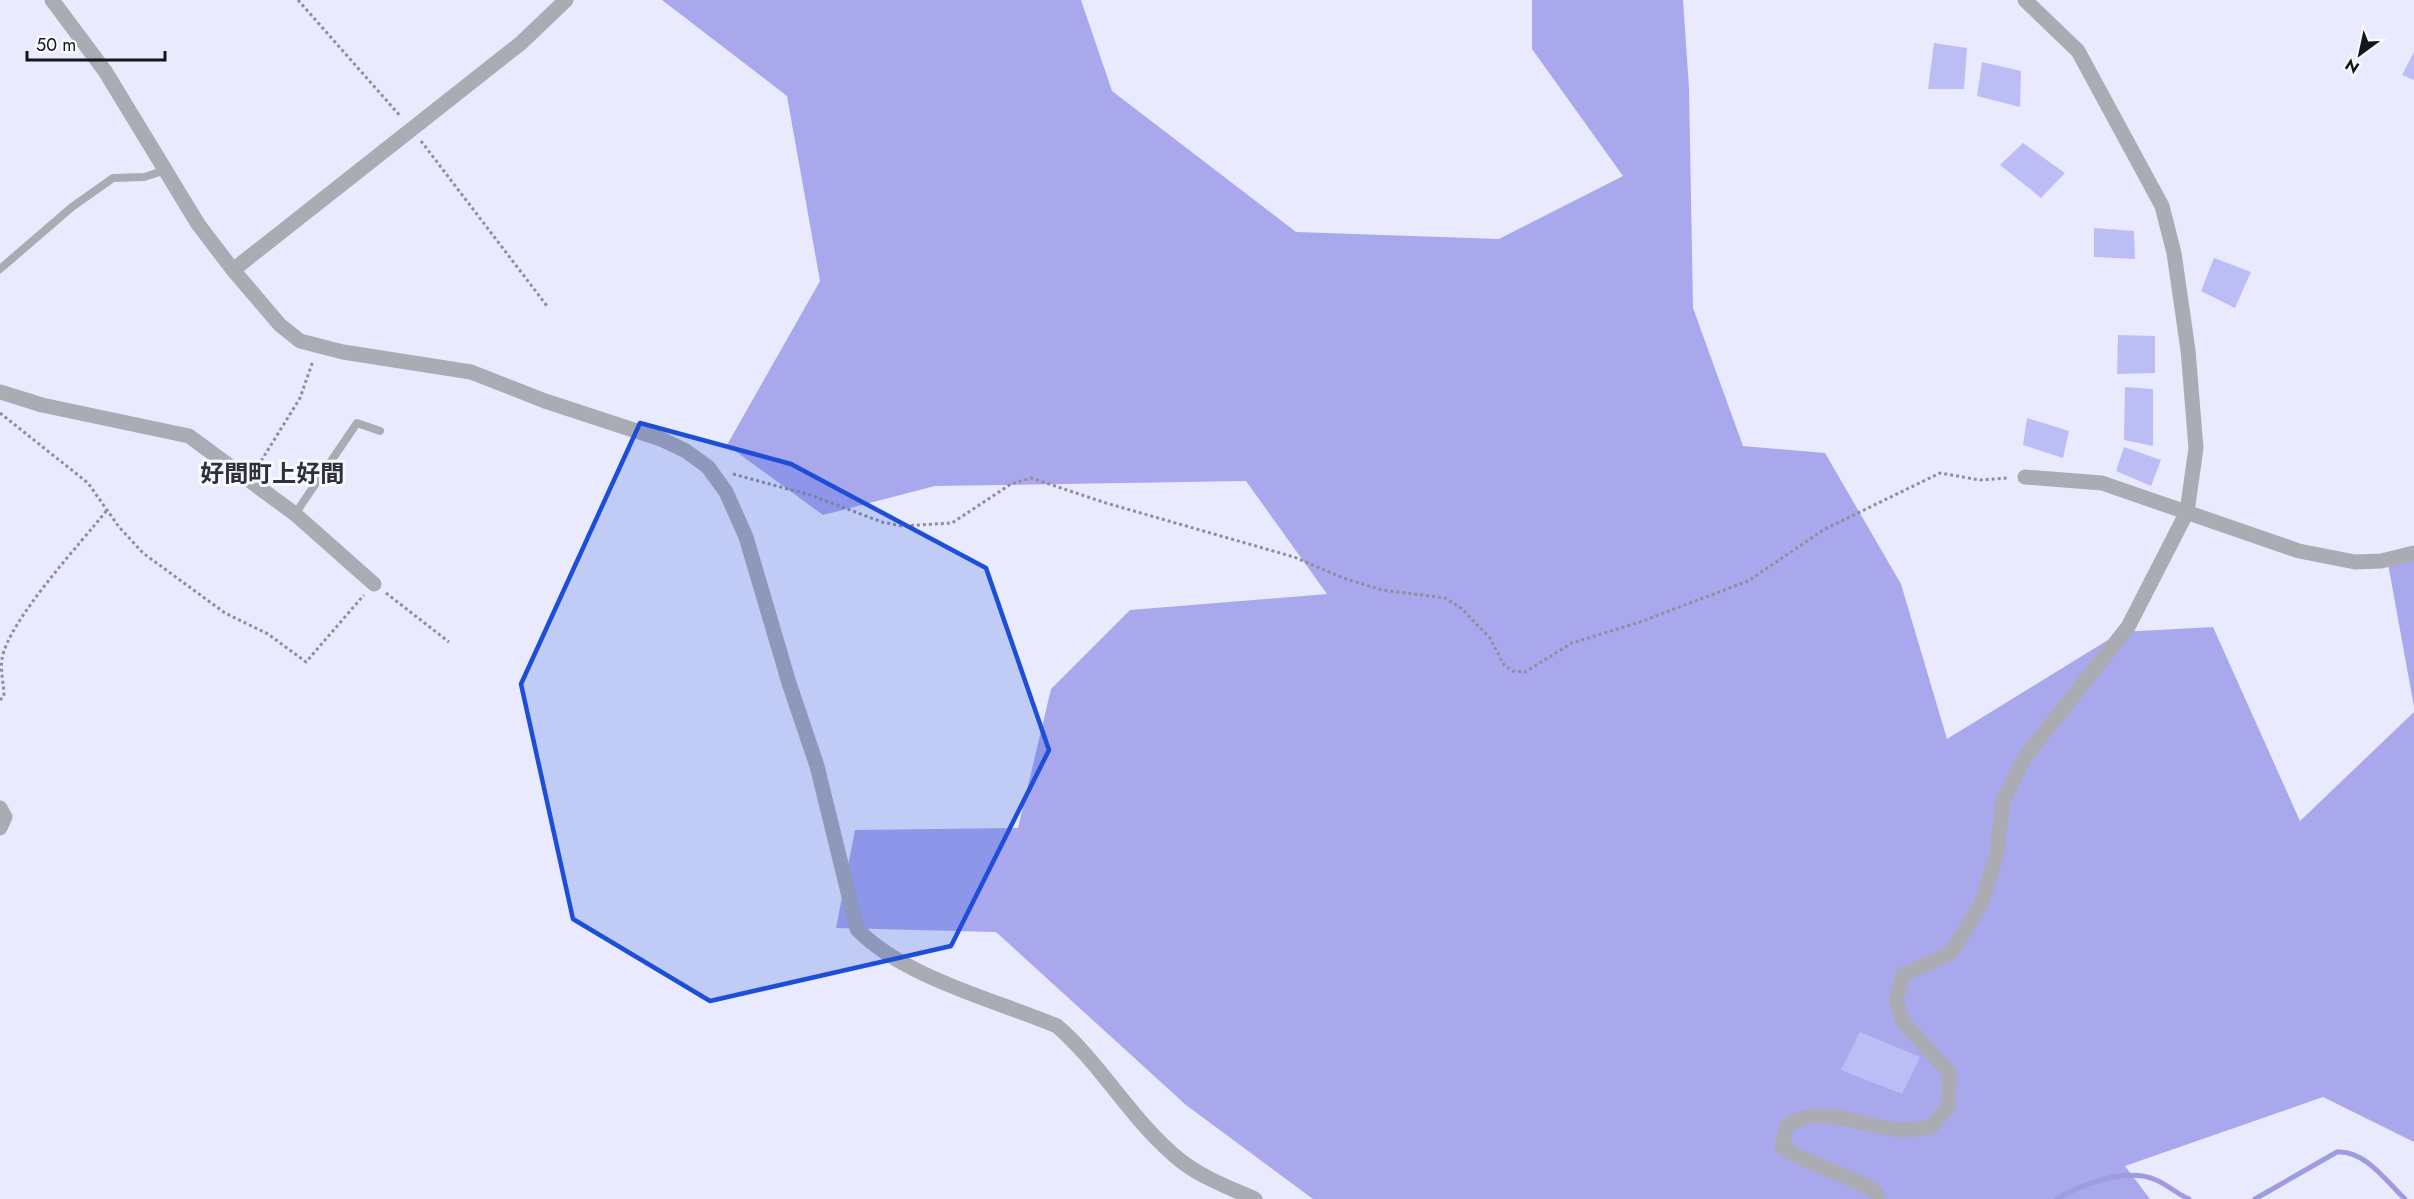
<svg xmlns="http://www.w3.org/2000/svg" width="2414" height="1199" font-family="Jost,'Noto Sans JP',sans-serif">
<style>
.forest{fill:#a9a8ed}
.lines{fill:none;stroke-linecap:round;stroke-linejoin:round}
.stream{stroke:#9d9ce0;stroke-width:5}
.building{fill:#bdbdf5}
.path{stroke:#8e8f9d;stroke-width:3;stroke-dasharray:3 3;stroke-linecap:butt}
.lane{stroke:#aaabb3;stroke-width:8}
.street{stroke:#aaabb3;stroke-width:15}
.marked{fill:#1d4ed8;fill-opacity:0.2;stroke:#1d4ed8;stroke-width:4.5;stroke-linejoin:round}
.labels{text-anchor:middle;stroke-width:6;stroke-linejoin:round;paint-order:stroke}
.quarter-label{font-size:24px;font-weight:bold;fill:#2f2f3f;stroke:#f8f9fd}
</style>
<rect width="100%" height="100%" fill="#e9eafe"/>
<!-- forest -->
<path class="forest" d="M662,0H1081L1112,91L1296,232L1499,239L1623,176L1532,49V0H1683L1689,88L1693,308L1743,446L1825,453L1901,584L1947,739L2121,632L2213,627L2300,821L2414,712V1142L2323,1097L2125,1166L2150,1199H1313L1186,1105L996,932L836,928L855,830L1018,828L1051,689L1130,610L1327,594L1246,481L935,486L823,515L727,445L820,281L787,96Z
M2387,558H2414V707Z"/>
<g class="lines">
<!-- stream -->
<path class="stream" d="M2057,1199C2082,1184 2127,1167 2156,1180C2168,1185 2177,1194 2189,1199
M2255,1199L2337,1152C2365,1150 2386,1181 2405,1199"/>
</g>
<!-- building -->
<path class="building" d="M1934,43L1967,48L1964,89H1928Z
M2414,52V80L2402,75Z
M1982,62L2021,71L2020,107L1977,96Z
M2023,143L2065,173L2041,198L2000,165Z
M2094,228L2134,231L2135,259L2094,257Z
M2214,258L2251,272L2235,308L2201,291Z
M2118,335L2155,336V373L2117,374Z
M2125,387L2153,389V446L2124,440Z
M2027,418L2069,431L2063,458L2023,445Z
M2124,447L2161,460L2151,486L2116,471Z
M1860,1032L1920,1057L1902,1094L1841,1070Z"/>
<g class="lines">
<!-- path -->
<path class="path" d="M298,0L401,117
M421,141L547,306
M0,413L88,483L119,527L143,553L225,613L268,634L306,662L364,595
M258,466L300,398L313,361
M733,474L810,495L882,522L902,526L952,523L1011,484L1031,478L1106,503L1294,557L1343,578L1382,590L1445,598L1461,608L1490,638L1504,665L1513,671L1525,672L1572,643L1640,622L1748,581L1825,529L1940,473L1980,480L2008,478
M386,593L449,642
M0,700L4,696C4,684 0,671 2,659C8,621 81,543 107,510"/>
<!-- lane -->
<path class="lane" d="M0,269L72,207L113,178L144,177L166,170
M295,514L357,423L380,431"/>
<!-- street -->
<path class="street" d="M52,0L105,71L198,224L233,270L280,325L300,341L343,352L471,372L545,401L661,439L686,451L708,467L726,492L746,537L789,683L817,766L857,929C903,977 995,1000 1057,1026C1103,1066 1133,1123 1181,1161C1203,1178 1230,1188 1255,1199
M233,270L521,43L566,0
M0,392L42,405L189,436L295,514L374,584
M2025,477L2102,483L2299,551L2355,562L2381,561L2414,553
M0,808L5,817L0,828
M1878,1199L1876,1192C1846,1173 1811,1167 1782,1147L1787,1126C1820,1101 1866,1129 1904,1130C1913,1130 1922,1128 1931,1127L1948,1107L1949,1072L1903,1022L1896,999L1903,975L1951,953L1981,904L1996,858L2003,801L2025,757L2128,627L2187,512L2196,448L2188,350L2174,253L2162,206L2078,51L2025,0"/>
</g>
<!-- marked area -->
<path class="marked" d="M640,423L791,464L986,568L1049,750L951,946L710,1001L573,919L521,684Z"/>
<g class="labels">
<!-- quarter labels -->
<g class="quarter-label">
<text x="272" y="482">好間町上好間</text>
</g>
</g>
<!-- north arrow -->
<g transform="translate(2360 54) rotate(213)" stroke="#f8f9fd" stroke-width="4.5" paint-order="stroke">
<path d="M0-4.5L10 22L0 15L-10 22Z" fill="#15151c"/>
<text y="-9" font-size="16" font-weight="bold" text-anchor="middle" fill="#15151c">N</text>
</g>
<!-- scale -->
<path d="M27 51v9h138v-9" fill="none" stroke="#15151c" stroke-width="3"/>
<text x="36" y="51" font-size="18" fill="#15151c" stroke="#f8f9fd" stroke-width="4.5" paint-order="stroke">50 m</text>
</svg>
